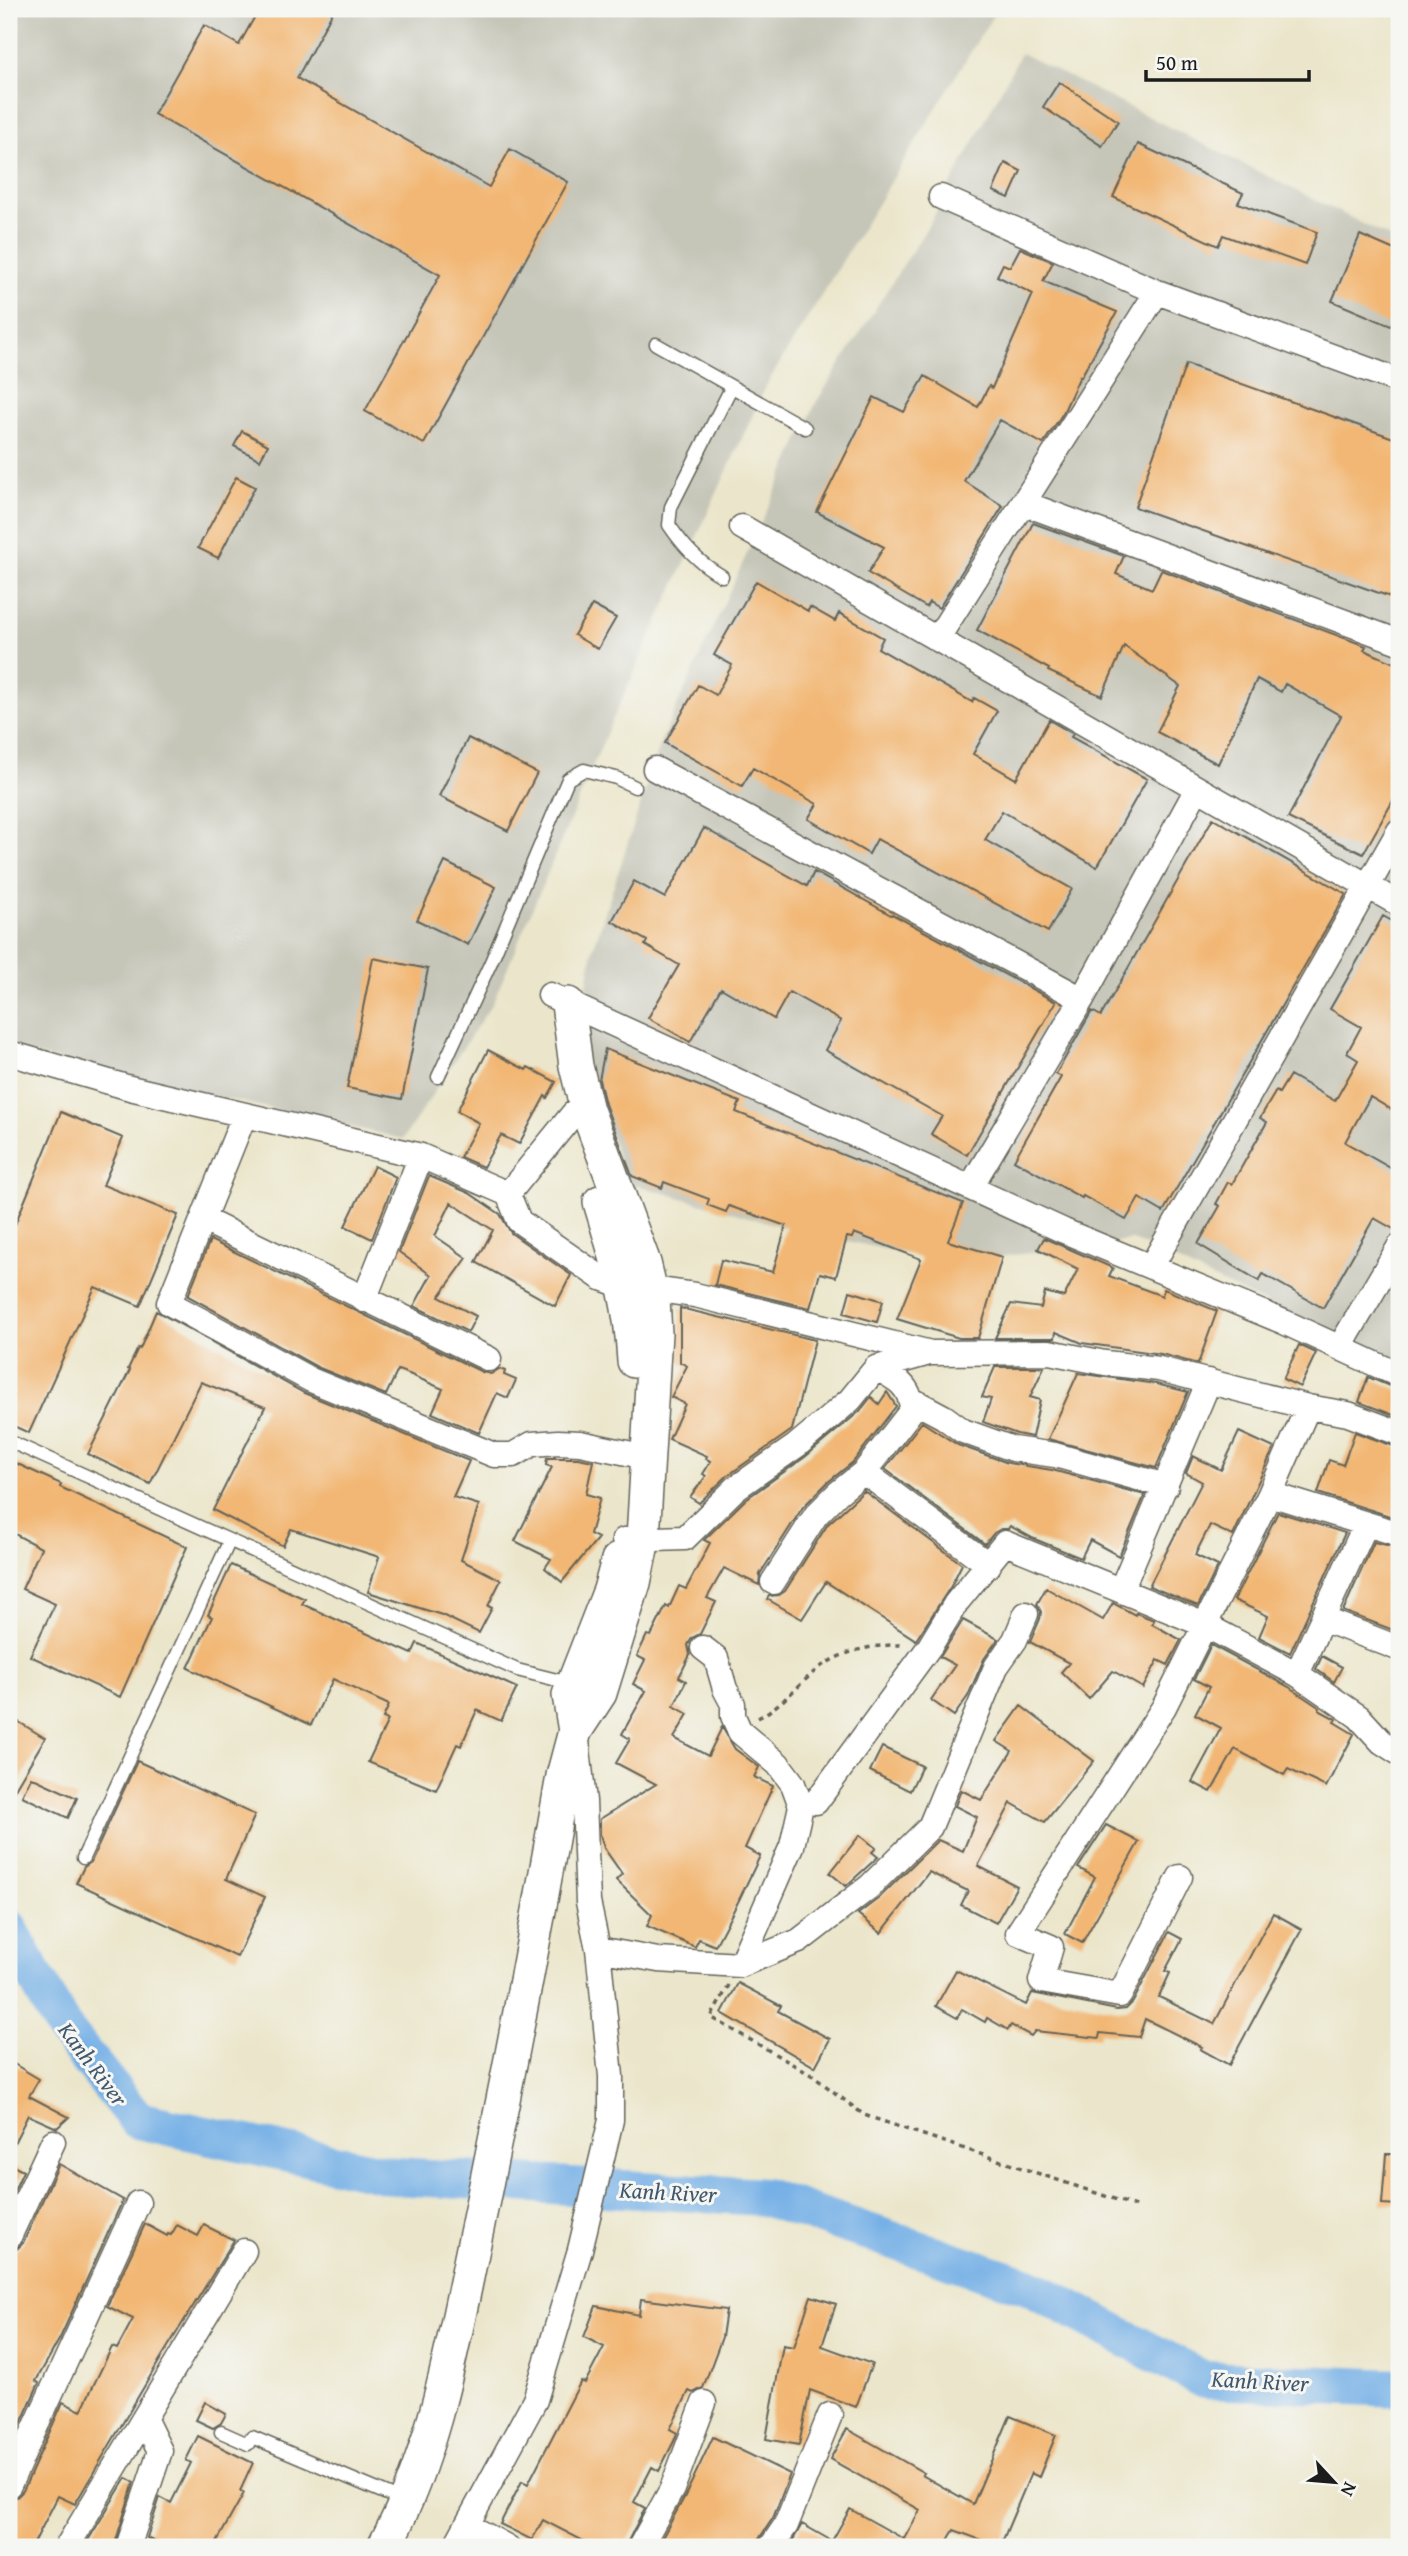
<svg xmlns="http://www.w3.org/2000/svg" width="1408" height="2556" font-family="'Gentium Book Plus',serif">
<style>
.industrial{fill:#c5c5b8}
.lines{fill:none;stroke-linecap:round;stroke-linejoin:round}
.river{stroke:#76b0e6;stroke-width:38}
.building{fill:#f2b775}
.lane-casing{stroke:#646359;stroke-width:15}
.street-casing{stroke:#646359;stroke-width:27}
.secondary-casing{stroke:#646359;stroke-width:36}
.path{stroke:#646359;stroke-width:3.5;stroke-dasharray:5 5;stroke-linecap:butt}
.lane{stroke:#fff;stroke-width:12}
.street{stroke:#fff;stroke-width:24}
.secondary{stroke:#fff;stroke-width:33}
.labels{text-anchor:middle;stroke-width:6;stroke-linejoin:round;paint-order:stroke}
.water-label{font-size:23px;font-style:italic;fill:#40576d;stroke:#f6f6f2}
</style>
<rect width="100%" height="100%" fill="#f6f6f2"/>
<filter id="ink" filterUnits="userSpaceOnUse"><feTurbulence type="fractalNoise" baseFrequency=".0143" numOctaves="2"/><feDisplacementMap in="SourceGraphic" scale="14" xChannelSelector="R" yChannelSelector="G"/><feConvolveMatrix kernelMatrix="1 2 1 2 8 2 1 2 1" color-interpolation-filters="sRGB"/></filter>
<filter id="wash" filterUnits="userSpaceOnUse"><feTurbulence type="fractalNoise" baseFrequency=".00686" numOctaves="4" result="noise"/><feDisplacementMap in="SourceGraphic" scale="28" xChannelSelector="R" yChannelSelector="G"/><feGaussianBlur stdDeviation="1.57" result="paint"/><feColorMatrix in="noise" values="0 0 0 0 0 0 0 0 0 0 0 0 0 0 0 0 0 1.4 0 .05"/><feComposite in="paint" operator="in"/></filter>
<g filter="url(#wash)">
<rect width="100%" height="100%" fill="#ebe6cb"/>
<!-- industrial -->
<path class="industrial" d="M9,9H997L767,384L611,723L493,1002L403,1139L9,1049Z
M1021,53L1399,242V1368L1133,1240L949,1263L791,1229L626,1182L578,1037L593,949L662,739L817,401L933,218Z"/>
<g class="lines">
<!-- river -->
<path class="river" d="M9,1928L62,2026L137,2120L394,2176L764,2197L1028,2286L1204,2380L1399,2388"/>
</g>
<g id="blocks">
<!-- building -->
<path class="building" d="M259,9H334L297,78L489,187L510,149L568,182L424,444L365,411L440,275L154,114L204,25L239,45Z
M1059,82L1118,121L1102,146L1043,107Z
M1138,144L1243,193L1238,203L1317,232L1305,265L1223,235L1218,246L1113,197Z
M1005,163L1021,171L1009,198L993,191Z
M1360,235L1399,252V325L1393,322L1391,326L1332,301Z
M1020,248L1053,262L1043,281L1117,312L1081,377L1080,376L1063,413L1043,444L1000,420L964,481L1003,506L939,608L929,602L926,607L868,573L884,547L817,512L874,397L904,412L925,376L978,407L989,386L992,388L1033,294L997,276L1003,264L1010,267Z
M1186,364L1399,440V600L1135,507Z
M242,431L268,445L260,460L234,446Z
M236,477L255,487L218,558L198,548Z
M1033,523L1124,556L1116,574L1152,589L1161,570L1366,646L1364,650L1399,665V790L1363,854L1288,818L1341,716L1285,684L1281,692L1257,679L1218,764L1157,732L1180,686L1124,646L1102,696L1048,671L1049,669L977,630Z
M756,581L808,611L810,607L835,621L839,613L883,638L878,648L972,702L974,698L997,711L973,754L1016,779L1049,720L1073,734L1071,737L1147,779L1097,867L1002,811L985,840L1072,889L1048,932L877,839L869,854L808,819L817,804L753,768L742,786L665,743L698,685L716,695L732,665L714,655Z
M592,605L616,618L598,649L574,635Z
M468,738L537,773L508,831L439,796Z
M1213,818L1346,894L1163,1212L1139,1198L1126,1220L1083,1196L1082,1198L1014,1160L1061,1077L1056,1074L1085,1023L1092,1011L1101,1016Z
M704,828L807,886L814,872L891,915L892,914L1056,1002L967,1155L931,1134L942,1116L825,1050L841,1021L789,992L774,1019L721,988L690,1042L648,1018L679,965L645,945L647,941L612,921L634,881L665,898Z
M445,862L496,887L468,945L417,920Z
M1383,916L1399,925V1114L1370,1097L1345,1142L1399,1173V1232L1374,1218L1323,1308L1263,1274L1259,1281L1198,1244L1220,1206L1216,1204L1228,1182L1232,1184L1267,1122L1260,1118L1276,1091L1279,1093L1290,1075L1335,1101L1358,1060L1347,1053L1361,1027L1330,1009Z
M373,958L428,969L402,1099L347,1088Z
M605,1049L740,1102L736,1112L963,1203L948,1241L1002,1257L978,1338H959L897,1319L921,1259L854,1233L852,1238L847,1237L836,1277L820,1273L810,1308L715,1285L721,1260L773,1272L786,1226L729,1206L726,1212L707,1205L709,1199L664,1182L662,1188L632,1176L605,1104L599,1080Z
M488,1050L526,1070L528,1067L556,1082L547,1098L545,1096L519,1144L501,1135L483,1167L460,1157L479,1123L457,1111Z
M61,1112L123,1138L103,1185L178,1215L140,1306L95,1287L29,1433L9,1424V1239Z
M374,1166L396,1177L372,1239L345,1226Z
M429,1176L469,1193L500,1214L511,1233L571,1275L555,1306L476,1262L493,1230L451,1203L435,1236L467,1258L439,1297L476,1316L468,1332L414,1306L431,1275L399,1252Z
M1044,1238L1113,1268L1109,1276L1162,1296L1164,1289L1217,1311L1198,1364L1161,1354L1082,1343L1056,1332L1055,1338H995L1011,1304L1041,1308L1045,1292L1064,1297L1078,1269L1038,1249Z
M210,1240L482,1372L491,1374L499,1369L505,1371L504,1375L516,1380L508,1398L497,1393L479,1433L432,1413L443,1389L409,1374L398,1370L386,1395L317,1367L188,1296Z
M850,1291L883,1301L877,1322L844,1313Z
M680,1308L815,1340L792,1430L727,1476L699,1503L690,1497L706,1476L703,1474L711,1461L706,1459L707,1456L669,1439L685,1404L671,1397L687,1366L680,1362Z
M156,1311L304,1393L469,1461L453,1497L479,1505L461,1560L501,1580L488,1606L492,1608L479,1633L442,1615L368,1592L379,1557L291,1529L283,1546L213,1510L265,1407L201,1382L150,1484L88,1454L130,1370L128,1369L138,1348L140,1349Z
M1299,1345L1316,1353L1300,1387L1283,1379Z
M995,1367H1044L1030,1397L1040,1400L1032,1437L1017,1434L983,1422L991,1399L982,1397Z
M1078,1373L1156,1384L1188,1392L1156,1468L1048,1439Z
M1368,1377L1399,1390V1417L1359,1402Z
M887,1392L896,1406L853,1462L828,1482L803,1507L760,1574L759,1585L724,1568L707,1598L716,1602L700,1634L692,1638L688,1645L690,1655L679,1677L686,1681L674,1706L688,1714L674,1738L708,1756L722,1727L735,1749L759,1767L754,1777L773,1786L745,1848L760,1856L738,1902L715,1946L699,1939L695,1947L647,1926L652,1915L616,1880L622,1874L604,1848L600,1834V1819L656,1784L616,1763L630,1739L622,1734L646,1691L633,1684L645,1660L637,1656L647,1635L651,1636L666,1606L669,1608L679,1586L686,1589L710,1543L704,1540L746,1499L805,1457L860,1411L871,1397L879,1404Z
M922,1422L958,1445L1008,1463L1052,1470L1145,1495L1119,1556L1090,1540L1081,1558L1032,1538L1010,1526L1008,1529H1001L994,1533L985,1544L885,1469Z
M1239,1432L1274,1448L1233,1536L1210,1525L1195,1555L1218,1566L1198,1606L1149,1586L1202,1482L1186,1473L1193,1456L1221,1470Z
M1355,1432L1399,1448V1519L1318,1493L1329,1460L1343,1465Z
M547,1458H578L593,1461L586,1494L600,1498L590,1534L598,1538L562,1582L545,1568L551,1559L515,1541L552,1467L546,1465Z
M9,1460L61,1484L60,1487L187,1547L120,1697L30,1656L55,1604L22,1589L41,1548L9,1531Z
M864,1491L962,1564L951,1586L916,1640L826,1582L802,1619L767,1599L769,1596L779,1595L785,1591L828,1524Z
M1278,1512L1345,1533L1290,1653L1259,1637L1268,1616L1234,1600Z
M1374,1542L1399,1548V1617L1393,1630L1343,1611Z
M231,1565L305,1599L302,1604L412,1654L417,1643L517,1688L501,1721L477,1710L461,1746L457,1744L436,1790L368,1762L388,1720L383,1718L389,1705L333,1679L311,1725L188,1668L212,1617L208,1615Z
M1046,1588L1103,1620L1113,1603L1135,1615L1136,1613L1154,1620L1152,1624L1181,1640L1168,1665L1158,1660L1143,1688L1113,1671L1089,1699L1061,1672L1069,1663L1030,1642L1040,1619L1041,1612L1037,1604Z
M963,1620L998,1639L984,1659L968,1696L954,1716L931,1700L955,1665L940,1657Z
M1211,1645L1289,1687L1320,1708L1319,1710L1336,1719L1334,1722L1354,1734L1326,1787L1288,1769L1284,1775L1235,1749L1211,1792L1192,1782L1221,1728L1195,1714L1209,1687L1194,1679Z
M1322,1656L1342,1667L1334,1682L1316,1669Z
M1021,1706L1094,1761L1045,1822L1011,1803L978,1866L1017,1886L996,1923L961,1905L968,1891L929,1872L881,1933L858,1914L879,1898L938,1840L963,1851L977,1817L955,1806L961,1790L981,1800L1012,1751L996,1741Z
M9,1716L45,1738L9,1799Z
M882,1747L922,1766L910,1791L870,1771Z
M137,1761L255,1815L226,1879L265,1897L237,1957L76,1883L84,1867L91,1862Z
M31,1777L77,1798L68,1818L22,1796Z
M1106,1825L1139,1842L1082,1943L1065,1934L1095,1877L1078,1868Z
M860,1835L876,1848L872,1852L878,1857L846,1886L830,1873Z
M1273,1913L1302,1929L1229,2065L1200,2049L1202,2047L1145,2019L1139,2037L1100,2033L1099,2038L1035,2031L1031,2036L1011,2025L1008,2030L987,2018L985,2022L962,2009L957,2018L936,2006L956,1970L1026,2005L1032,1993L1117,2010L1126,2009L1133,2002L1169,1932L1182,1939L1165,1971L1170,1973L1159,1997L1214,2024Z
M738,1983L781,2006L778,2011L830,2039L815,2067L722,2013Z
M9,2061L39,2079L29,2096L69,2117L57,2128L28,2115L9,2153Z
M1386,2154H1399V2205L1382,2204Z
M9,2164L23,2171L9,2202Z
M59,2164L123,2200L60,2338L36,2381L39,2383L9,2450V2252L17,2249L23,2243Z
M145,2224L167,2236L168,2234L171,2235L177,2225L198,2236L204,2225L234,2240L161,2358L75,2504L58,2496L32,2547H9V2500L17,2497L23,2491L63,2402L81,2411L112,2347L117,2349L133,2319L107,2306Z
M811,2296L836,2304L822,2346L872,2364L856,2407L810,2390L799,2445L766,2439L783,2345L794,2347Z
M641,2299L726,2310L722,2337L703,2388L693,2393L689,2391L670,2429L677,2433L674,2441L659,2471L652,2467L634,2502L645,2508L625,2547H595L543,2520L532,2540L500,2524L522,2481L528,2484L581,2381L585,2383L604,2347L584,2337L596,2306L639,2315Z
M205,2402L226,2414L221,2423L213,2428L196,2420Z
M1010,2416L1056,2435L1039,2477L1031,2473L1000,2547L954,2530L944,2547H789L802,2524L832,2541L850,2509L904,2539L920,2510L830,2459L847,2429L924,2473L922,2475L973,2504Z
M198,2436L253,2463L240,2491L244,2493L214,2547H164L147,2538L160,2497L171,2503L191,2463L186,2460Z
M713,2437L790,2474L773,2518L759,2539L756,2547H657L685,2496Z
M126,2478L134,2482L114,2547H84Z"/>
</g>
</g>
<g filter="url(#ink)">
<use href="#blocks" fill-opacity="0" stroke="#646359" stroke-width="2"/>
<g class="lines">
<defs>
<path id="lane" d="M656,344L805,428
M722,576C699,563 684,547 669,525L671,507L731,388
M438,1077L491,962L568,779L584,770L616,778L635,787
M9,1441L517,1670L573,1684
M83,1858L229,1542
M221,2432L248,2444L252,2437L406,2502"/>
<path id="street" d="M941,197L1157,292L1399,381
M1023,503L1399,642
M742,527L1399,904
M937,639L1157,292
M655,769L1082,999
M550,995L1064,1231L1284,1322L1399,1375
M9,1053L130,1088L421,1156L508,1194L519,1221L601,1278L626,1287
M244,1116L169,1303L311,1380L494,1455H513L532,1444L558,1442L580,1443L632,1454
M970,1188L1082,999L1197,789
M508,1194L573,1114
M204,1220L489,1359
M1151,1267L1399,831
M651,1289L695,1295L931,1353L1049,1352L1105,1363L1159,1369L1308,1407L1348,1414L1399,1433
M364,1300L421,1156
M1340,1347L1399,1247
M912,1400L944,1417L963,1431L1013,1449L1055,1455L1166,1486
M864,1472L989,1565
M1270,1494L1399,1534
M624,1540L685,1538L736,1488L796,1446L821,1425L850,1400L876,1368L926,1354
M773,1582L816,1515L838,1493L864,1472L912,1410C911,1386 896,1378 876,1368
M1121,1590L1209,1381
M1323,1619L1395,1647
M703,1648L716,1658L725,1689L733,1704V1716L740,1732L778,1764L793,1784L801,1806L792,1846L740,1965
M1297,1674L1366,1524
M816,1802L930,1646L956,1603L1005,1543L1205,1625L1297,1674L1359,1717L1382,1742L1399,1753
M1180,1877L1120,1995L1041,1981L1051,1947L1018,1933L1164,1707L1270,1494L1308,1407
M598,1949L658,1960L740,1965L799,1941L869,1887L930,1827L996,1667L1015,1640L1026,1614
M9,2237L53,2142
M9,2485L138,2203
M467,2525L507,2547
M67,2547L244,2251
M128,2547L160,2451L144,2418
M455,2547L535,2400L580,2250L611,2120V2076L598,1949L588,1902L584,1801L577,1741
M640,2547L672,2489L704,2403
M771,2547L786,2525L830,2415"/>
<path id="secondary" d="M600,1202C617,1259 631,1301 634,1361
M575,1731L569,1695L610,1590L618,1560
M384,2547C437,2449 454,2337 477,2229C508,2078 537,1927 563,1776L575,1731L600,1693L634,1583L643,1539L655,1333L653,1300L644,1263L587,1110L576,1066L568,1004"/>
</defs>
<!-- lane casing -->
<use href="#lane" class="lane-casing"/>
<!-- street casing -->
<use href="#street" class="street-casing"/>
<!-- secondary casing -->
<use href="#secondary" class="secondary-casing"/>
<!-- path -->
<path class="path" d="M758,1718C780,1706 796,1688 814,1672C837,1652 873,1644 903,1645
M729,1985L711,2017L813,2076L864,2115L1138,2207"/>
<!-- lane -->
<use href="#lane" class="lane"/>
<!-- street -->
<use href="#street" class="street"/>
<!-- secondary -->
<use href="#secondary" class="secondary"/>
</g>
</g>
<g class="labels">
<!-- water labels -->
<g class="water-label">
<text transform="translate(93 2064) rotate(53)" y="8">Kanh River</text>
<text transform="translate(668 2192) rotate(3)" y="8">Kanh River</text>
<text transform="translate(1260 2381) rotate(3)" y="8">Kanh River</text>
</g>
</g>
<!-- margin -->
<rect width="1408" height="2556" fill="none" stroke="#f6f6f2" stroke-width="35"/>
<!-- north arrow -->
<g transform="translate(1334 2482) rotate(116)" stroke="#f6f6f2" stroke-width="5" paint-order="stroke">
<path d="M0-5L12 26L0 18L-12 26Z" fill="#1c1c1c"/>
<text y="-10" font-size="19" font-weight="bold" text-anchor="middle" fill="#1c1c1c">N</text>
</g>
<!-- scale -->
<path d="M1146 70v10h163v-10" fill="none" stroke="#1c1c1c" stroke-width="3.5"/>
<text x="1156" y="70" font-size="21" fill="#1c1c1c" stroke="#f6f6f2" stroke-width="5" paint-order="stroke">50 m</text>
</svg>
